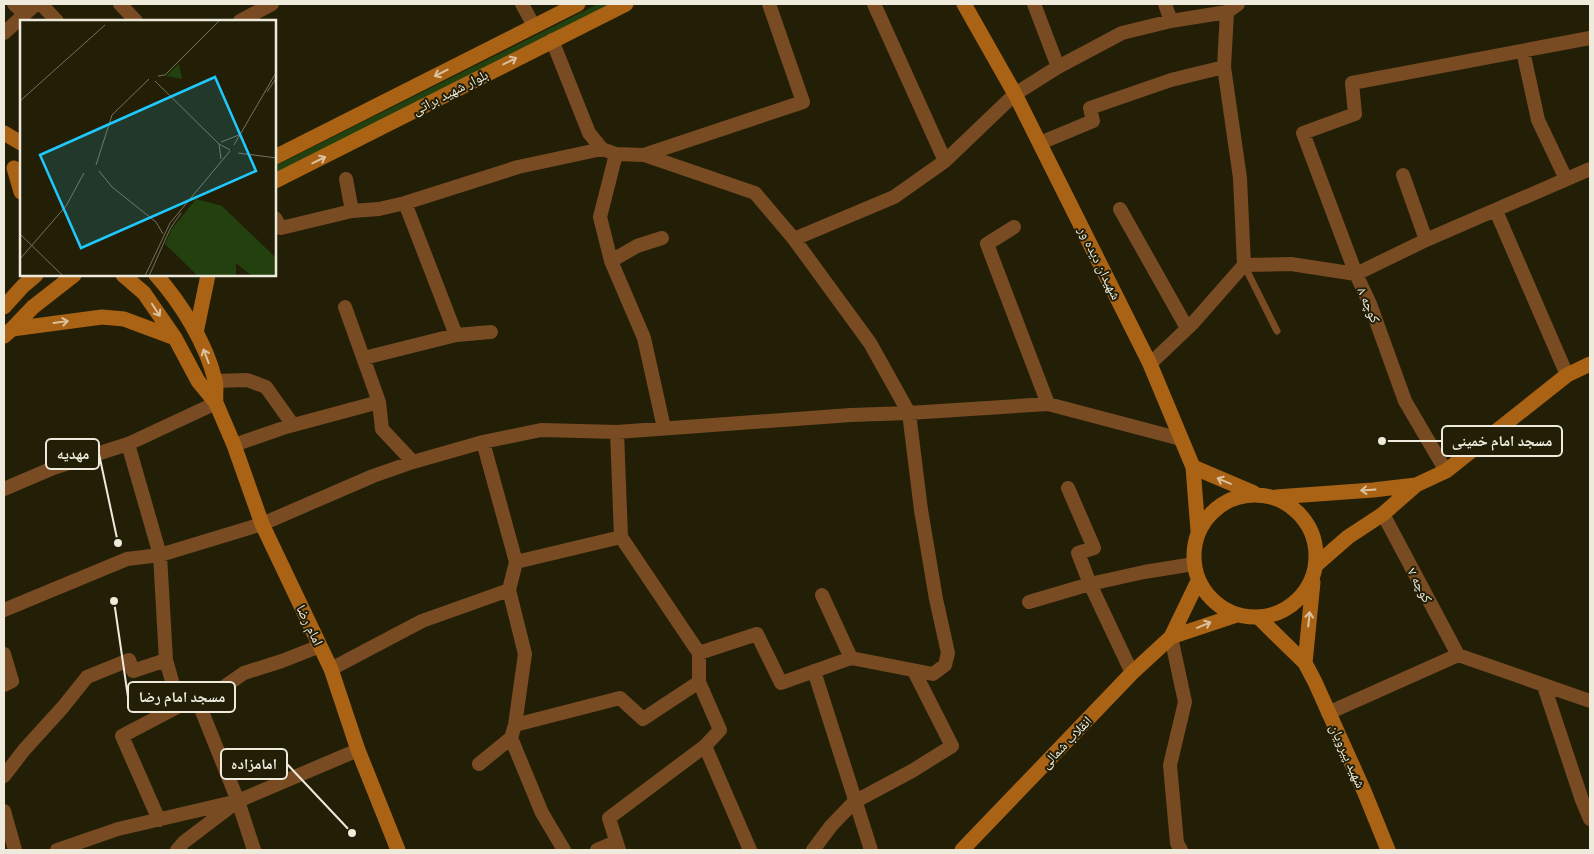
<svg xmlns="http://www.w3.org/2000/svg" width="1594" height="854" font-family="'Public Sans','Noto Naskh Arabic',sans-serif">
<style>
.green{fill:#22410e}
.lines{fill:none;stroke-linecap:round;stroke-linejoin:round}
.lane{stroke:#784b22;stroke-width:7}
.street{stroke:#784b22;stroke-width:14}
.secondary{stroke:#aa6314;stroke-width:15}
.oneway{stroke:#dac2a1}
.labels{text-anchor:middle;stroke-width:4;stroke-linejoin:round;paint-order:stroke}
.street-label{font-size:14px;fill:#eeebdd;stroke:#231f07}
.inset-road{fill:none;stroke:#74715d;stroke-width:1}
.view{fill:#1fc9fd;fill-opacity:0.15;stroke:#1fc9fd;stroke-width:2.5}
.inset-edge{fill:none;stroke:#eeebdd;stroke-width:2.5}
.leader{fill:none;stroke:#eeebdd;stroke-width:2}
.callout-dot{fill:#eeebdd;stroke:#231f07;stroke-width:2}
.callout{fill:#231f07;stroke:#eeebdd;stroke-width:2}
.callout-label{font-size:15px;text-anchor:middle;font-weight:bold;fill:#eeebdd}
</style>
<rect width="100%" height="100%" fill="#231f07"/>
<!-- green -->
<path class="green" d="M598,4H611L275,173V166Z"/>
<g class="lines">
<!-- lane -->
<path class="lane" d="M1244,265L1277,331"/>
<!-- street -->
<path class="street" d="M14,4L24,13
M41,4L57,21
M120,4L136,21
M522,4L534,26
M874,4L945,161
M1034,4L1058,67
M1165,4L1171,21
M240,21L272,4
M4,33L36,4
M552,40L589,133L602,149L616,154L600,217L611,261L644,338L664,428
M1523,51L1538,120L1566,179
M1040,143L1093,121L1090,108L1171,80L1224,67
M616,154L644,155L755,193L794,239L894,197L945,161L1015,94L1058,67L1122,33L1171,21L1227,12
M644,155L803,102L769,4
M1403,175L1426,240
M346,179L352,211
M405,203L456,335
M1120,209L1187,328
M1496,211L1567,375
M275,218L281,228L352,211L379,209L405,203L518,167L602,149
M1014,227L987,244L1048,404
M611,261L637,246L662,238
M1244,265L1291,264L1356,274L1426,240L1590,169
M345,307L379,402L382,429L413,462
M364,358L456,335L491,332
M1150,364L1193,323L1244,265L1240,178L1224,67L1227,12L1238,4
M215,381L247,380L266,387L293,425
M617,432L621,537L699,653L757,634L781,683L851,658L933,674L945,665L948,653L936,599L921,510L909,413L870,343L794,239
M234,445L286,427L379,402
M1446,471L1405,401L1370,304L1356,274L1303,133L1355,114L1352,83L1590,38
M1068,488L1094,548L1078,553L1090,584L1132,673
M4,489L53,468L128,444L216,403
M1383,514L1458,655
M516,562L621,537
M822,595L851,658
M1029,602L1090,584L1144,572L1194,564
M4,610L127,559L160,555L262,524L373,476L413,462L483,442L541,430L617,432L851,415L909,413L1048,404L1181,439
M1171,637L1185,702L1170,765L1177,843L1181,850
M4,654L12,681L4,685
M166,660L179,706
M331,669L422,621L509,590
M814,671L871,850
M1544,686L1582,800L1590,819
M1328,713L1458,655L1590,701
M515,725L620,698L643,719L699,682
M511,738L542,813L564,850
M705,746L750,850
M479,764L511,738L515,725L525,654L509,590L516,562L483,442
M4,776L24,750L63,707L87,677L129,660L133,671L166,660L160,555L128,444
M238,801L199,704L244,673L282,661L320,646
M4,811L15,850
M159,820L122,736L179,706L199,704
M57,850L118,829L238,801
M177,850L184,842L234,804
M254,850L238,801L358,750
M597,850L616,842
M619,850L609,818L705,746L720,730L699,682V653
M813,850L831,826L854,802L912,771L952,746L914,671"/>
<!-- secondary -->
<path class="secondary" d="M964,4L1015,94L1150,364L1193,467L1198,531
M4,133L21,143
M275,157L578,4
M14,168L21,192
M275,181L626,4
M123,275L144,293L175,338L198,381L216,403L234,445L262,524L331,669L358,750L398,850
M156,275C181,303 206,343 215,380C217,387 215,396 216,403
M4,307L23,286L36,275
M12,329L102,317L124,319L175,338
M196,333L208,275
M4,336L12,329L33,307L74,275
M1193,467L1254,493
M1194 556a61 61 0 1 1 122 0a61 61 0 1 1-122 0Z
M1276,497L1373,490L1416,485
M1316,565L1348,537L1383,514L1416,485L1446,471L1567,375L1590,364
M1258,617L1305,663L1315,682L1364,791L1388,850
M1171,637L1237,615
M1305,663L1313,582
M962,850L1132,673L1171,637L1198,581"/>
</g>
<!-- one-way arrows -->
<defs><path id="oneway-shaft" d="M-6 0H5M1.5-3L5.5 0L1.5 3" fill="none" stroke-width="1.6" stroke-linecap="round" stroke-linejoin="round" transform="scale(1.25)"/></defs>
<g class="oneway">
<use href="#oneway-shaft" transform="translate(510 61) rotate(-27)"/>
<use href="#oneway-shaft" transform="translate(441 73) rotate(153)"/>
<use href="#oneway-shaft" transform="translate(319 160) rotate(-26)"/>
<use href="#oneway-shaft" transform="translate(156 310) rotate(57)"/>
<use href="#oneway-shaft" transform="translate(61 322) rotate(-8)"/>
<use href="#oneway-shaft" transform="translate(206 356) rotate(-111)"/>
<use href="#oneway-shaft" transform="translate(1224 481) rotate(-157)"/>
<use href="#oneway-shaft" transform="translate(1368 490) rotate(176)"/>
<use href="#oneway-shaft" transform="translate(1309 619) rotate(-84)"/>
<use href="#oneway-shaft" transform="translate(1204 625) rotate(-23)"/>
</g>
<g class="labels">
<!-- street labels -->
<g class="street-label">
<text transform="translate(450 92) rotate(-27)" y="5">بلوار شهید براتی</text>
<text transform="translate(1100 263) rotate(64)" y="5">شهیدان دیده ور</text>
<text transform="translate(1369 305) rotate(67)" y="5">کوچه ۸</text>
<text transform="translate(1420 585) rotate(63)" y="5">کوچه ۷</text>
<text transform="translate(310 625) rotate(64)" y="5">امام رضا</text>
<text transform="translate(1066 742) rotate(-46)" y="5">انقلاب شمالی</text>
<text transform="translate(1348 756) rotate(66)" y="5">شهید پیرویان</text>
</g>
</g>
<!-- overview -->
<g transform="translate(20 20)">
<rect width="256" height="256" fill="#231f07"/>
<path d="M159,44L162,59L146,56ZM176,179L202,186L256,238V256H232L216,243V256H178L145,224L151,210Z" fill="#22410e"/>
<path class="inset-road" d="M138,56L145,55L199,1M135,61L199,124L210,130M247,72L257,57M0,81L85,5M201,122L219,115M199,124L201,139M214,125L257,51M218,133L257,138M76,145L92,95L129,59M79,151L92,167L136,202L143,214M0,214L43,256M0,239L46,186L64,153M125,256L150,203L210,131M129,256L150,209L161,193"/>
<path class="view" d="M195,57L236,151L61,228L20,135Z"/>
<rect width="256" height="256" class="inset-edge"/>
</g>
<!-- callouts -->
<path class="leader" d="M1382 441L1442 441M118 543L99 454M114 601L128 697M352 833L287 764"/>
<g class="callout-dot">
<circle cx="1382" cy="441" r="5"/>
<circle cx="118" cy="543" r="5"/>
<circle cx="114" cy="601" r="5"/>
<circle cx="352" cy="833" r="5"/>
</g>
<g class="callout">
<rect x="1442" y="426" width="120" height="30" rx="5"/>
<rect x="46" y="439" width="53" height="30" rx="5"/>
<rect x="128" y="682" width="107" height="30" rx="5"/>
<rect x="221" y="749" width="66" height="30" rx="5"/>
</g>
<g class="callout-label">
<text x="1502" y="446">مسجد امام خمینی</text>
<text x="73" y="459">مهدیه</text>
<text x="182" y="702">مسجد امام رضا</text>
<text x="254" y="769">امامزاده</text>
</g>
<!-- border -->
<rect width="1594" height="854" fill="none" stroke="#eeebdd" stroke-width="10"/>
</svg>
